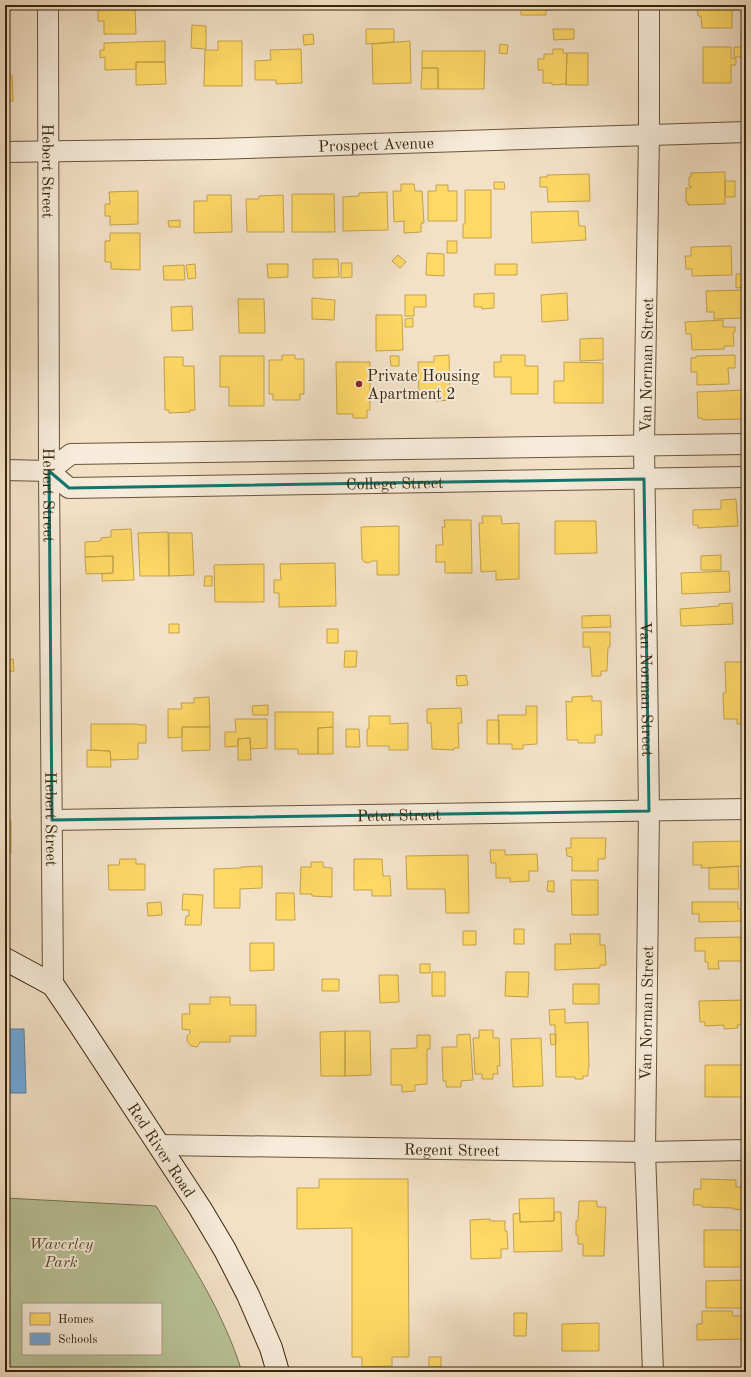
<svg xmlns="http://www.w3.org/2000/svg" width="751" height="1377" font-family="'Old Standard TT',serif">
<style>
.green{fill:#b8c398;stroke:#787451;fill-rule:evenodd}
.homes{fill:#ffd966;stroke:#c3a34a}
.schools{fill:#6fa8dc;stroke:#5e819d}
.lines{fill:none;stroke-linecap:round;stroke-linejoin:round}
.street-casing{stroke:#675439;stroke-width:22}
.secondary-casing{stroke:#38250a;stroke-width:24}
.street{stroke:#f7ecdb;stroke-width:20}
.secondary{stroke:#f7ecdb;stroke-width:22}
.marked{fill:none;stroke:#0f766e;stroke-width:3;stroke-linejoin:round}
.poi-dot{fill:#8f2418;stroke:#f7ecdb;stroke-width:1.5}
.labels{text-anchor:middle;stroke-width:4;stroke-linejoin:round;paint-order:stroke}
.street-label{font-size:16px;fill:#38250a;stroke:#f7ecdb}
.poi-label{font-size:16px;fill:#38250a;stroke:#f7ecdb;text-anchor:start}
.park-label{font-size:16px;font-style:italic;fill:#584c2e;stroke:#f7ecdb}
</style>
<rect width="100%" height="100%" fill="#f3e1c7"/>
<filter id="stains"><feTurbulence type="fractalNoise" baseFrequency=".005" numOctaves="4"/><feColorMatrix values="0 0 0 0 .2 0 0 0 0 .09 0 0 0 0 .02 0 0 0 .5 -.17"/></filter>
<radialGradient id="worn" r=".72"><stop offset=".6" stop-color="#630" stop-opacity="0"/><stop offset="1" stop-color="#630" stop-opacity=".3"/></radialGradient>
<!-- green -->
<path class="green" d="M5,1198L156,1206C189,1259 223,1311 242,1372H5ZM23,1304H161V1354H23Z"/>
<!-- homes -->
<path class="homes" d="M521,5H552V10H546V15H521Z
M559,5H565V8H559Z
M697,5H732V28H702L701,16H698Z
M98,7H135L136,34H104V21H98Z
M192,25L206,26V49L191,48Z
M366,29H394V42L366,44Z
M553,29H574V39L554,40Z
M313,34L314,44L304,45L303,35Z
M165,41V62H136V69L105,70V57L100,58V50H104V43Z
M218,41H242V86H204L205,50H218Z
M410,41L411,83L373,84L372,44Z
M500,44L508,45L507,54L499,53Z
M703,47H731V58L736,59V65H731V83H703Z
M734,47H743V57H734Z
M301,49L302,83L276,84V80H255V61L271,60L270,50Z
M553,49H563V53H567L566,84L552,85V83H543V70H538V59H544V54H553Z
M422,51H485L484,89H438V68H422Z
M567,53H588V85H566Z
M136,62H165L166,84L136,85Z
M422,68H438V89H421Z
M5,75H12L13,101H5Z
M725,172V204L688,205V202H686V188H691V186H689V177H691V173Z
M589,174L590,201L548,202L547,187H540V177H547V175Z
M725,181H735V197H725Z
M494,182H504L505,189H494Z
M401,184H414L415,191H422L424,223H421V232L404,233V221L394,222L393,191H401Z
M436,185H448V191H457V221H428V191H436Z
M465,190H491V238H463V224H465Z
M138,191V224L110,225V216H105V204H110L109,192Z
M387,192L388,230L343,231V197L359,196V193Z
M292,194H334L335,232H292Z
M207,195H231L232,232L194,233V201H207Z
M283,195L284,232H247L246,199H259V196Z
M578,211L579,226H585L586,240L532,243L531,212Z
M180,220V227H169L168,221Z
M110,233H140V270L111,269V262H105V241H110Z
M5,236H6L7,274H5Z
M447,241H457V253H447Z
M731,246L732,275L692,276V269H686L685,256H691V247Z
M427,253L444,254V276L426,275Z
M398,255L406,262L400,268L392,261Z
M313,259H338L339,277L313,278Z
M341,263H352V277L341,278Z
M195,264L196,278L188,279L186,265Z
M267,264H288V277L268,278Z
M495,264H517V275H495Z
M184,265L185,280H164L163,266Z
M736,274H746V287L736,288Z
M746,290V318L714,319V312H707L706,291Z
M494,293V308L482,309V307H474V294Z
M567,293L568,320L542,322L541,295Z
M405,295H426V307H414V316H405Z
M312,298L335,300L334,320L312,319Z
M238,299H264L265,333H239Z
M192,306L193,330L172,331L171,307Z
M376,315H402L403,350L376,351Z
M413,318V327H405V319Z
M723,320V327H735V332L733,333L734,346H724V349L692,350L691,334H686L685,322Z
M603,338V360L580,361V339Z
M282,355H295V359H304V394H300V400H273V394H269V360H282Z
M449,355L450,400L436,401V395L419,396L418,362H434V356Z
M501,355H525V366H538V394H511V377H494V362H501Z
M735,355V368H728L729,384L697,385V372H691V358H696V356Z
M220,356H264V406H229V387H220Z
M390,356H399V366H391Z
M164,357H183V366H194L195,410H190V412L169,413V410H165Z
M336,362H370V410H367V418H353V414H337Z
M564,362L603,363V403H554V381H564Z
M5,377H8L7,390H5Z
M746,390V407H742V419L703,420L702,418H698L697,392Z
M736,499L738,526L698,528V525H693V510L721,509V500Z
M482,516H501L502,524L519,523V579L496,580V571L481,572L479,523H483Z
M444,520H471L472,573H445V562H436V545H443L442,527H445Z
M555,521H596L597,553L555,554Z
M399,526V575H377V561H372L369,563L364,562L362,559L361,527Z
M131,529L134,580L102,581V574L113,573V556L85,557V542L101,541V538L111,537V530Z
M168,532L169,576H140L138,533Z
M169,533H192L194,575L169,576Z
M721,555V570H701V556Z
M113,556V573L86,574L85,557Z
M335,563L336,606L279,607V593H274V580H281L280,564Z
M264,564V602H215L214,565Z
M729,571L730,592L682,594L681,573Z
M205,576H212V586H204Z
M732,603L733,624L681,626L680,609L719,606V604Z
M610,615L611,627L582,628V616Z
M169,624H179V633H169Z
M327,629H338V643H327Z
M583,632H610V647H608L607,671H601V676H592L590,647H583Z
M5,639H7L8,660L13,659L14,671L5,672Z
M345,651H357L356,667H344Z
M725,662H746V724H737V719H724L723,693H726Z
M466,675L468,685L457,686L456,676Z
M592,696V701H601L602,735H595V743H578V740H567L566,701L572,702V697Z
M209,697L210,727H182V737L168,738V709H182L181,703H194V698Z
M268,705V715H253L252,706Z
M526,706H537V744L523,745V749H512V744H499L498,715H526Z
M461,708L462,723H458L459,748H454V750L432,749L431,723H427V709Z
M275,712H333V727L318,728V754H298V749H275Z
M369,716H390V724L408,723V750H389V746H367V729H369Z
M235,719H267V748L251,749L250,738L238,739V746L225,747V732H236Z
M487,720H499V744H487Z
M91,724H138L139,725H146V743H138V759L111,760L110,751L91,750Z
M182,727H210V750L182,751Z
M333,727V754H318V728Z
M346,729H359L360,747H346Z
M250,738L251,760H238V739Z
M87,750L110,751L111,767H87Z
M5,821H11V853H5Z
M571,838H606L605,859H598V871H572V857L567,856L566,848H571Z
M746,841V866L701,868L702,865H693V842Z
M490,850H505V855L537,854L538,871H529V881L510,882V878H496V863H491Z
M468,855L469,913H446L445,889H407L406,856Z
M120,859H136V864H145V890H109L108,865H119Z
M354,859H382L383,876H390L391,896H372V890H354Z
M311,862H323V867L332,868V897L312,896V894H300L301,867H311Z
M262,866V888L240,889V908H214V869L241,868V867Z
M738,866L739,889H709V868Z
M571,880H598V915H572Z
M548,881H554V892L547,891Z
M276,893H294L295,920H276Z
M183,894L203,895L201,925H185L186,916H189V910H182Z
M161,902L162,915L148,916L147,903Z
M692,902H738V909H745V921L699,922V914H692Z
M514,929H524V944H514Z
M463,931H476V945H463Z
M570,934H600V945H605L606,965H600V968L555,970V944H571Z
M744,937V961H718L719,969H708V962H705V951H695V938Z
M250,943H274V970L250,971Z
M420,964H430V973H420Z
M432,972H445V996H432Z
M506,972H529L528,997L505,996Z
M379,975H398L399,1002L380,1003Z
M322,979H339V991H322Z
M573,984H599V1004H573Z
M210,997H230V1005H256V1036H230V1042H200L197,1047L191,1046L187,1041V1036L190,1033V1030L182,1029V1014H190L189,1004H210Z
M746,1000V1025H737L738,1028L724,1029V1025L705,1026V1022H700L699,1001Z
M565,1009V1023L588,1022L589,1068H588V1076H583V1079H575V1077H556L555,1025H550L549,1010Z
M479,1030H493V1038H499L500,1066H497L498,1074H493V1079H482V1074H475L473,1038H479Z
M345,1031H370L371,1075L345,1076Z
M345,1031V1076H321L320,1032Z
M470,1034L473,1080L461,1081V1087H446V1081H443L442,1047H457V1035Z
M550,1034H556V1044L551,1045Z
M417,1035H430V1049H427V1084L415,1085V1091L402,1092V1085H391V1049L417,1048Z
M541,1038L543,1086L513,1087L511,1039Z
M705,1065H746V1097H705Z
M319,1179H408L409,1357H392V1366L362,1367V1357H352V1228L297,1229V1188H319Z
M701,1179L736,1180V1187H746V1210L733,1209V1208L702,1207V1205H693L694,1189H701Z
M554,1198V1221L520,1222L519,1199Z
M579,1201H597V1207H606L604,1256H583V1244H578V1235H576V1221H578Z
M554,1212H561L562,1251L514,1252L513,1214L520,1213V1222L554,1221Z
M490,1219V1221H505V1231H507L508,1249H501V1258L471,1259L470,1220Z
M704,1230H746V1267H704Z
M746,1280V1308H706V1281Z
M702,1311H732L733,1316H746V1339L697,1340V1324H702Z
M514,1313H527L526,1336H514Z
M599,1323V1351H562V1324Z
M429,1357H441V1367H429Z"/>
<!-- schools -->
<path class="schools" d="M5,1029H24L26,1093H5Z"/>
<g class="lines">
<defs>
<g id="street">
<path id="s1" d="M48,5L49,471L53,985"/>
<path id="s2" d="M649,5V134L644,445L649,811L645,1152L653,1372"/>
<path id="s3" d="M5,152L214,149L746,132"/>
<path id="s4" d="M5,470L49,471L69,488L746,477"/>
<path d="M49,471L71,454L746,444"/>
<path id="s5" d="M52,820L746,809"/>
<path id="s6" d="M159,1145L645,1152L746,1150"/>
</g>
<g id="secondary">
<path id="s7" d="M5,959L53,985L78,1022L200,1208L225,1250L248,1295L271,1348L278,1372"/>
</g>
</defs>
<!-- street casing -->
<use href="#street" class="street-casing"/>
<!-- secondary casing -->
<use href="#secondary" class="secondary-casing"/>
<!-- street -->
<use href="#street" class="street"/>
<!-- secondary -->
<use href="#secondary" class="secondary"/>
</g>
<!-- marked area -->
<path class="marked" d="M49,471L69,488L644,479L649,811L52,820Z"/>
<!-- markers -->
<circle class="poi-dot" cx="359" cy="384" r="4"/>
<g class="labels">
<!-- street labels -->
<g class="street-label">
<text dy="6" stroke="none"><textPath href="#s3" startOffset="371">Prospect Avenue</textPath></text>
<text dy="6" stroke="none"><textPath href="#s1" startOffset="166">Hebert Street</textPath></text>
<text transform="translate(646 365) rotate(-89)" y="6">Van Norman Street</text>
<text dy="6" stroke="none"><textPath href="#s4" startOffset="396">College Street</textPath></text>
<text dy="6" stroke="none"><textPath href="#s1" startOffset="490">Hebert Street</textPath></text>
<text dy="6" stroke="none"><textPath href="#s2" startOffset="684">Van Norman Street</textPath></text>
<text dy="6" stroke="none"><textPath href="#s5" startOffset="347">Peter Street</textPath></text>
<text dy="6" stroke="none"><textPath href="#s1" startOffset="814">Hebert Street</textPath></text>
<text transform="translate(646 1013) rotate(-89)" y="6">Van Norman Street</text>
<text dy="6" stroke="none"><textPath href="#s6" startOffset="293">Regent Street</textPath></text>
<text dy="6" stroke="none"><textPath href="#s7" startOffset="252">Red River Road</textPath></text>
</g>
<!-- poi labels -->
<g class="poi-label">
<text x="367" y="381">Private Housing<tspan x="367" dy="18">Apartment 2</tspan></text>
</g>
<!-- park labels -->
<g class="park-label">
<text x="61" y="1249">Waverley<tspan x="61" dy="18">Park</tspan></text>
</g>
</g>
<!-- margin -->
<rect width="751" height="1377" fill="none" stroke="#f3e1c7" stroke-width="20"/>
<rect x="6" y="6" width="739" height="1365" fill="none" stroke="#38250a" stroke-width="2"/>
<rect x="10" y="10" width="731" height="1357" fill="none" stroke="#38250a"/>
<!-- legend -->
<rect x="22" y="1303" width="140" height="52" fill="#f7ecdb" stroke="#ab9c87"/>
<rect x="30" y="1313" width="20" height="12" fill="#ffd966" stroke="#ab9c87"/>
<text x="58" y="1323" font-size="12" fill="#38250a">Homes</text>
<rect x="30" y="1333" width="20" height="12" fill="#6fa8dc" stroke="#ab9c87"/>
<text x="58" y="1343" font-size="12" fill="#38250a">Schools</text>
<rect width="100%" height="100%" filter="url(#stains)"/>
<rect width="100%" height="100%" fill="url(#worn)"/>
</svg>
